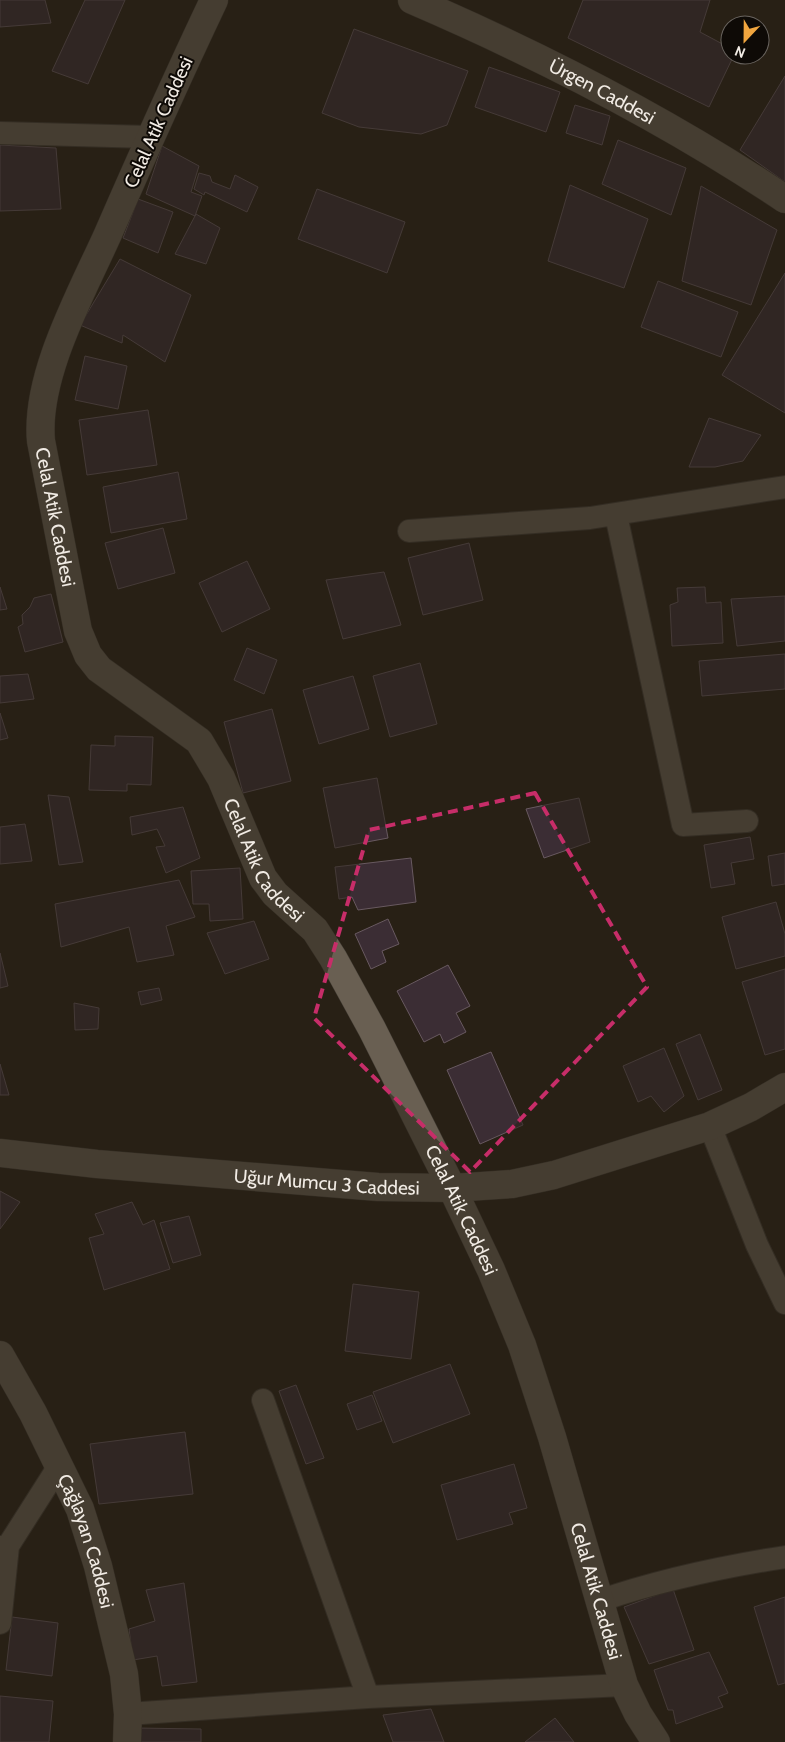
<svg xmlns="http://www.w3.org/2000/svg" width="785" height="1742" font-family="Cabin,sans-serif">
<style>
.building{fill:#3b2d34;stroke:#685960}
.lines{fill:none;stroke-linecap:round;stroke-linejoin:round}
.minor-casing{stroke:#423c34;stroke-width:24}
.tertiary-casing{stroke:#423c34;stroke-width:29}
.minor{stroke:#695f52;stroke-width:22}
.tertiary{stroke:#695f52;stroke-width:28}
.marked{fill:none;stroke:#c72d69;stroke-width:4;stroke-dasharray:10 6;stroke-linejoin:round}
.labels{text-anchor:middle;stroke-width:4;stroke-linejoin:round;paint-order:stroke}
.street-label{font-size:19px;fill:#f1ebe4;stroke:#0e0a06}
</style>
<rect width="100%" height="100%" fill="#282015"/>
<!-- building -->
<path class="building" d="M0,0H45L51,23L0,27Z
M85,0H125L88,84L52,71Z
M583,0H710L700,32L730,48V55H734L709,107L568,38Z
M354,29L468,71L447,125L421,134L359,127L322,113Z
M489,67L560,92L546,132L475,107Z
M785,76V182L740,150Z
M575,105L610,116L602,145L566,133Z
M618,140L686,168L671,215L602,184Z
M0,145L56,148L61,209L0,211Z
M162,146L199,166L191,192L202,196L195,216L146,194Z
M199,173L210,176L212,182L230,189L235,175L258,187L247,212L205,192L204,195L194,189Z
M570,185L648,219L624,288L548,261Z
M701,186L777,230L751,305L682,281Z
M317,189L405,222L387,273L298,239Z
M138,199L173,212L158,253L123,238Z
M196,214L220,228L206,264L175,254Z
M120,259L191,295L165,362L123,335L122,343L80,325Z
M785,273V413L722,375Z
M658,281L738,312L721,357L641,327Z
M85,356L127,366L118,409L75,400Z
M148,410L157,465L87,475L79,420Z
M709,418L761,435L743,461L715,467H689Z
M178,472L187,519L111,533L103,487Z
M163,528L175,573L118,589L105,543Z
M469,543L483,600L423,615L408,558Z
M247,561L270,609L222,632L199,583Z
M384,572L401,625L343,639L326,580Z
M0,587L7,609L0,610Z
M705,587L706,603L721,602L723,643L672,646L670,605L678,602L677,588Z
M51,594L63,642L25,652L18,627L23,624L22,615L30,607L34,598Z
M785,596V641L737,646L731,599Z
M247,648L277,660L264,694L234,680Z
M785,654V689L702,696L699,661Z
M420,663L437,724L390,737L373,676Z
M28,674L34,699L0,703V676Z
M353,676L369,729L319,744L303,690Z
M272,709L291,781L243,793L224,722Z
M0,713L8,738L0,740Z
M115,736L153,737L151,785L127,784V791L89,790L91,745L115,746Z
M377,778L388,838L335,848L323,788Z
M48,795L69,797L83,862L59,865Z
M579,798L590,842L544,858L526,809Z
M183,807L200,858L166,873L156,847L165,846L157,829L132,835L130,817Z
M25,824L32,861L0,864V827Z
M750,837L754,859L731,863L735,884L711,888L704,845Z
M785,853V884L772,886L768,856Z
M411,858L416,902L358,910L352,897L339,899L335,867Z
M240,868L243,919L210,921L209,904H193L191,871Z
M179,880L195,917L166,926L174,955L137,962L129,927L61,947L55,904Z
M776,902L785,934V956L736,969L722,917Z
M388,919L399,944L382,951L386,962L371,969L355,934Z
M254,921L269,959L225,974L207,933Z
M0,953L8,986L0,988Z
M448,965L470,1006L456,1013L466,1032L444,1043L440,1034L424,1042L397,991Z
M785,969V1049L765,1055L742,982Z
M159,988L162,1000L141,1005L138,992Z
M74,1003L99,1008L98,1029L75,1030Z
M700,1034L722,1090L698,1100L676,1044Z
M664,1048L684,1096L664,1112L651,1096L638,1102L623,1066Z
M491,1052L523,1125L480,1144L447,1070Z
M0,1064L9,1095H0Z
M0,1191L20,1202L0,1229Z
M132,1202L143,1225L154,1220L170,1269L104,1290L89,1238L104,1234L95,1214Z
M189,1216L201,1255L173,1263L160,1223Z
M353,1284L419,1292L411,1359L345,1351Z
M450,1364L470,1414L393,1443L373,1392Z
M296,1385L324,1458L306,1464L279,1391Z
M372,1395L382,1421L357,1430L347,1404Z
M185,1432L193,1494L99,1504L90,1444Z
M514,1464L527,1508L509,1513L513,1524L457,1540L441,1485Z
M184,1583L197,1682L162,1686L157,1656L133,1660L129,1629L155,1621L146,1590Z
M673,1589L694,1650L649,1664L624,1607Z
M785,1597V1683L778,1685L754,1607Z
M12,1617L58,1623L52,1676L6,1670Z
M709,1652L728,1693L718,1697L723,1707L676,1724L673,1710H668L654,1670Z
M0,1696L53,1701L49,1742H0Z
M431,1709L444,1742H393L383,1715Z
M555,1718L574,1742H525Z
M137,1728L201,1729V1742H137Z"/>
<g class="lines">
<defs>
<path id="minor" d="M0,133L149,137
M616,515L683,825L747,821
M409,531L590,518L785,487
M710,1126L757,1245L785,1303
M263,1400L368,1697
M0,1547L8,1546L59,1466
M599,1601C660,1580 721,1567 785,1557
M0,1623L8,1546
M128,1714L368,1697L624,1685"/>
<g id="tertiary">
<path id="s1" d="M214,0C177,78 142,156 108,234C81,294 35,376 41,441L78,631L88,655L99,669L199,741L221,778L263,878L275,894L315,930L333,958L372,1029L452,1188L491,1270L522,1345L552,1437L624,1685L638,1714L656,1742"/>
<path id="s2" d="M412,0C542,56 667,120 785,199"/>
<path id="s3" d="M0,1153L97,1164L378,1187L452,1188L512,1184L554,1175L710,1126L751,1107L785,1087"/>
<path id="s4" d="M0,1355L33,1413L80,1509L98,1566L124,1674L128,1714L127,1742"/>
</g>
</defs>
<!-- minor casing -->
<use href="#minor" class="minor-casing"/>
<!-- tertiary casing -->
<use href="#tertiary" class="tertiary-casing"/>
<!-- minor -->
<use href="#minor" class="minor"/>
<!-- tertiary -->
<use href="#tertiary" class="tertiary"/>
</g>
<!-- marked area -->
<path d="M0 0H785V1742H0ZM535,793L647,987L470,1172L314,1018L369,830Z" fill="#282015" fill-opacity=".55" fill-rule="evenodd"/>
<path class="marked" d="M535,793L647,987L470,1172L314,1018L369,830Z"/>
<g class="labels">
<!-- street labels -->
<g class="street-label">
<text dy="7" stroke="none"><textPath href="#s2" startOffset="211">Ürgen Caddesi</textPath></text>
<text transform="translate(158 122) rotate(-66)" y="7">Celal Atik Caddesi</text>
<text dy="7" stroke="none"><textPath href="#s1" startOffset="554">Celal Atik Caddesi</textPath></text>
<text dy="7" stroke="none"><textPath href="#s1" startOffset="974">Celal Atik Caddesi</textPath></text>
<text dy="7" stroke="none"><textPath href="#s3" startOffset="328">Uğur Mumcu 3 Caddesi</textPath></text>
<text dy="7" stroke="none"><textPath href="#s1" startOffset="1379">Celal Atik Caddesi</textPath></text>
<text dy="7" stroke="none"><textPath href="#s4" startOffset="206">Çağlayan Caddesi</textPath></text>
<text dy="7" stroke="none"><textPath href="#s1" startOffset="1784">Celal Atik Caddesi</textPath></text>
</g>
</g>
<!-- north arrow -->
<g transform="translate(745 40) rotate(202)"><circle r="24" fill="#0e0a06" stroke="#69645f"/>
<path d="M0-4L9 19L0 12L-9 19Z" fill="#f1a63f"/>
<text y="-8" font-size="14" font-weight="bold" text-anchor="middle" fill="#f1ebe4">N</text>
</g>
</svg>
